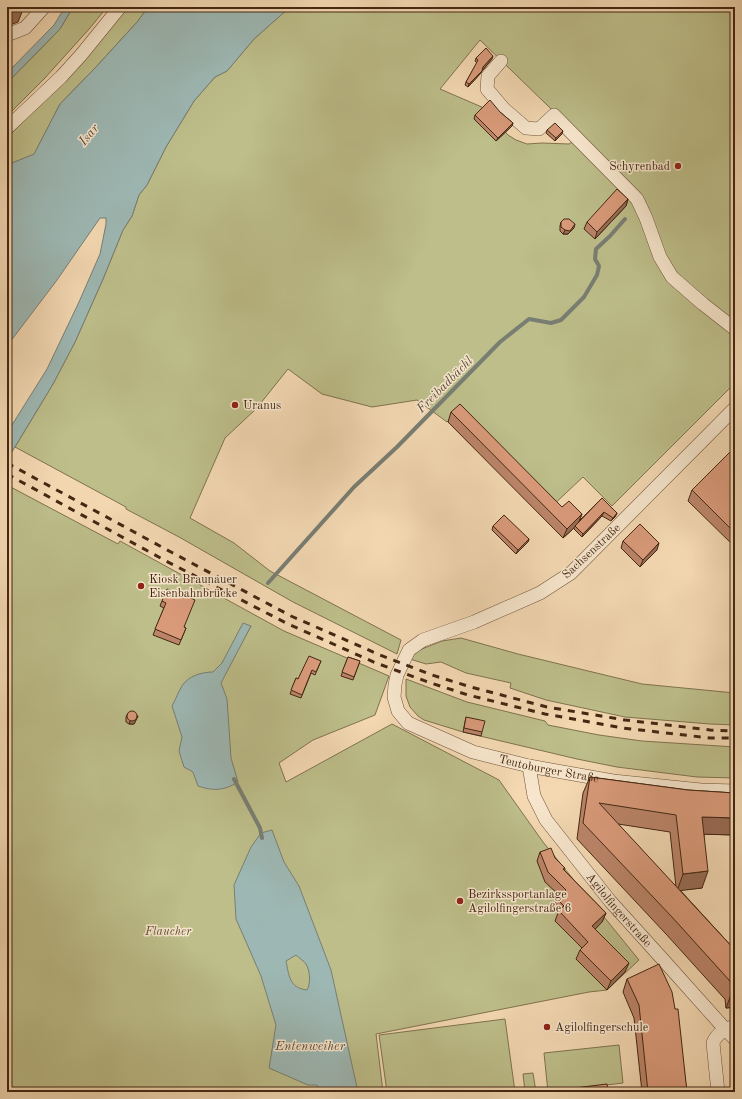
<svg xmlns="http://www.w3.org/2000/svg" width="742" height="1099" font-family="'Old Standard TT',serif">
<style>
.green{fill:#bdbe8a;stroke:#80724e;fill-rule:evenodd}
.water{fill:#9db8b4;stroke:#797e73;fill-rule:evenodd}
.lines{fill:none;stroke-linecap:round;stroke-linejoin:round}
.stream{stroke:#797e73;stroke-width:4}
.minor-casing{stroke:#70533a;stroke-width:14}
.minor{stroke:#f7e6cd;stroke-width:13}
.rail{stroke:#442712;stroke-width:3;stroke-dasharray:7 7;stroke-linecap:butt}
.wall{fill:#bb8469;stroke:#442712;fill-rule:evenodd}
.shaded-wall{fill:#986c55;stroke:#442712}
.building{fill:#d99a7a;stroke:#442712}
.poi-dot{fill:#8f2418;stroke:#f7e6cd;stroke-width:1.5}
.labels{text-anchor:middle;stroke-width:3;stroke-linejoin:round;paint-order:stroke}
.poi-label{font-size:12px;fill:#442712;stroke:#f7e6cd;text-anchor:start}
.street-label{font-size:12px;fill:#442712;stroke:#f7e6cd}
.park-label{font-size:12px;font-style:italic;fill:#624d30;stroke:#f7e6cd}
.water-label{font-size:13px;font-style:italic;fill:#5a4b3a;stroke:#f7e6cd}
</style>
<rect width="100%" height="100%" fill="#f3d8b2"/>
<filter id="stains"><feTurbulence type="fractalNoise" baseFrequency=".005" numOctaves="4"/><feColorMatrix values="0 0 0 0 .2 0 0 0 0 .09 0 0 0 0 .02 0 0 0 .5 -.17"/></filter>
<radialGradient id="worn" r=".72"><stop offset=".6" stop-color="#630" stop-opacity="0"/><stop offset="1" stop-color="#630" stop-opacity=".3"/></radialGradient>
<!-- green -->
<path class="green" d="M73,7H107L90,28L44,79L7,116V83L60,29Z
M128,7H148L138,21L96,67L60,104L34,155L7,165V138L58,86L121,15Z
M290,7H735V383L612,506L583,477L550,508L456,413L447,422L417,400L372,407L322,394L288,369L256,409L225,438L190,518L234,543L270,571L401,640L397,654L293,602L179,537L126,509V507L15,447L53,384L75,342L103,279L123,230L132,216L139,195L147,185L166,147L194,101L215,77L227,71L254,39ZM480,40L580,137L569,144L542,143L527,144L516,140L508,135L484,108L440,89Z
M7,485L118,544L120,541L284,631L389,676L375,715L313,740L279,763L286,782L392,724L499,780L543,842L639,960L607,990L589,992L376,1034L383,1092H7ZM251,626L224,675L215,671L222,663Z
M461,638L518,654L642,684L735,693V725L710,724L625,717L546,700L510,688L511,683L466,673L441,662L426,664L410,659L417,651L442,641Z
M406,679L467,702L545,721L548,725L599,735L642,741L735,747V778L697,777L617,767L577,759L463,732L424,720L418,716L410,707L406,696Z
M505,1019L515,1092H387L379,1035Z
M619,1045L623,1083L548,1092L544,1053Z
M533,1073L536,1092H525L523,1074Z"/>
<!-- water -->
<path class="water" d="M65,7H73L60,29L7,83V73L54,25Z
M148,7H290L254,39L227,71L215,77L194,101L166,147L147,185L139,195L132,216L123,230L103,279L75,342L53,384L7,460V433L47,369L79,302L100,254L106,224V218H100L57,280L7,346V200L10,195L7,196V165L34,154L60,104L96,67L138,21Z
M243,623L251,626L221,683L227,699L231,758L238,782C224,791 213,791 198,786L193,772L184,767L179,751L182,737L172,706C176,699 178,692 182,686C188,676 202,672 213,672L222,663Z
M272,830L284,862L299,886L331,970L358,1092H320L317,1085H308L269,1068L276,1025L261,976L236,919L234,885L251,847L261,833ZM296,955C299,958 304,961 306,964C310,971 311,983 307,990C289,988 289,975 286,961Z"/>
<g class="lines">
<!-- stream -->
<path class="stream" d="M268,583L354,487L397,447L500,342L529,319L551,323L561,320L584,297L597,275L599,266L595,259L596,249L610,236L625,219
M234,779L260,828L262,838"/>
<defs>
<g id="minor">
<path d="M7,35L25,28L44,7"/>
<path d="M501,61L488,76L487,89L504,109L526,128L539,129L554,115L637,199L646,218L660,257L672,277L703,304L735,329"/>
<path d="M7,128L61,77L81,55L120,7"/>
<path id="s1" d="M735,408L571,573L540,593L474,622L423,640L409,650L397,675L395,685L394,697L398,711L408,723L473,752L529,766L613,781L701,790L735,791"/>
<path id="s2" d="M529,766L534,796L546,820L610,901L666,963L725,1029L735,1039"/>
<path d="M718,1092L713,1043C716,1034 726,1028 735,1026"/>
</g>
</defs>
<!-- minor casing -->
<use href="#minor" class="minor-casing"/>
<!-- minor -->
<use href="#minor" class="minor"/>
<!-- rail -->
<path class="rail" d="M7,463L171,552L291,616L380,655L432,675L471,687L547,707L625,720L710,730L735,731
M7,474L166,561L288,624L376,663L428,682L468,695L545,714L623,728L710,738H735"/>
</g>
<!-- wall -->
<path class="wall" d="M476,58L492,59L482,71L480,74L468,87L465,85L466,82L477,63L475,61Z
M500,112L513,123L512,126L496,141L474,119L475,115Z
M547,130L562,134L555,141L546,133Z
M628,199L626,206L595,239L584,229L587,222Z
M561,222L574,228L568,234H563L560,231V226Z
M451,412L562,507L582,514L579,521L602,498L617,513L615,517L611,521L602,516L582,537L574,529V528L563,538L448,422Z
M735,447V547L688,501L692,490Z
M493,526L529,539L528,542L516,554L492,530Z
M623,541L657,550L640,567L621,548Z
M183,596L184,627L186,628L179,645L153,635L164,608L160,606L162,601Z
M348,657L360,661L353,680L341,676Z
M321,661L315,675L311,673L301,698L290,694L296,678L298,679Z
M128,713L138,716L134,724H129L126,722V717Z
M466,717L482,732L481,736L463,732Z
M590,777L688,790L735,793V835L704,834L702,888L680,890L735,950V1007L726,1008L725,999L723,997L666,934L577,839L583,793ZM618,824L670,832L676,887Z
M540,852L555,858L565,868L564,870L606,913L602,922L595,929L625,972L607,990L576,959L580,950L582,948L555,921L558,913L554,908L557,899L560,896L545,882L537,861Z
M627,979L675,1009L687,1092H642L634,1018L623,992Z"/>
<!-- shaded-wall -->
<path class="shaded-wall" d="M7,7H24L18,22L10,25H7Z
M493,56L492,59L482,71L483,67Z
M482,71L480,74L468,87L469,84Z
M513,123L512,126L496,141L498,138Z
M563,131L562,134L555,141L556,138Z
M628,199L626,206L595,239L597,232Z
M575,224L574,228L568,234H563L565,230Z
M604,512L602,516L582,537L583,534Z
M617,513L615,517L611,521L613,518Z
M582,514L578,524L575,526L574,528L563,538L567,529Z
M529,539L528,542L516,554L518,550Z
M659,543L657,550L640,567L643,560Z
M138,716L134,724H129L130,721Z
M702,817L735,818V835L695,834Z
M708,871L702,888L677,891L683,874Z
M606,913L602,922L589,936L592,926Z
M629,963L625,972L607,990L611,981Z
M735,991V1007L726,1008L732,992Z"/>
<!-- building -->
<path class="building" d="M486,48L493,56L483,67L482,71L469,84L466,82L478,60L476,58Z
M490,100L500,112L513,123L498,138L475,115Z
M555,123L563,131L556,138L547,130Z
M617,189L628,199L597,232L587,222Z
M564,219H569L575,224L570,231L565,230L561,227V222Z
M460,404L562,507L569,501L582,514L567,529L451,412Z
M735,447V533L692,490Z
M602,498L617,513L613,518L604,512L583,534L575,526Z
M504,515L529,539L518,550L493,526Z
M640,524L659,543L643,560L623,541Z
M167,589L183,596L184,595L195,600L184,627L186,628L181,640L155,629L166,603L162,601Z
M309,656L321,661L316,672L312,670L302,695L291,690L296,678L298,679Z
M348,657L360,661L354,677L342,672Z
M127 716a5 5 0 1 1 10 0a5 5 0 1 1-10 0Z
M466,717L485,721L482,732L464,728Z
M590,777L688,790L735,793V818L702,817L708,871L683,874L676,815L599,803L735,950V991L732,992L731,983L729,980L672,917L583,823Z
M551,848L555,858L565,868L563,869L606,913L592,926L629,963L611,981L580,950L588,942L559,911L564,906L557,899L566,890L548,872L540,852Z
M659,964L672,992L675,1009H678L687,1092H648L639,1005L627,979Z
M607,1084L608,1092H542Z"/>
<!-- markers -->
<g class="poi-dot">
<circle cx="678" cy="166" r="4"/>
<circle cx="235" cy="405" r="4"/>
<circle cx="141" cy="586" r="4"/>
<circle cx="460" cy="901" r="4"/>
<circle cx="547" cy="1027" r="4"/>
</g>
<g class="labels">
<!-- poi labels -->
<g class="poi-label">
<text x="670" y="170" text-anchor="end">Schyrenbad</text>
<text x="243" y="409">Uranus</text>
<text x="149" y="583">Kiosk Braunauer<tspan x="149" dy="14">Eisenbahnbrücke</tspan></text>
<text x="468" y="898">Bezirkssportanlage<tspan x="468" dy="14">Agilolfingerstraße 6</tspan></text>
<text x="555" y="1031">Agilolfingerschule</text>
</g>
<!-- street labels -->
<g class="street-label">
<text transform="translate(591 551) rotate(-43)" y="4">Sachsenstraße</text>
<text dy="4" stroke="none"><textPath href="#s1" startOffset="642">Teutoburger Straße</textPath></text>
<text dy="4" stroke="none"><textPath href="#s2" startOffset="173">Agilolfingerstraße</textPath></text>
</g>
<!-- park labels -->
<g class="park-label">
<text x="168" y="935">Flaucher</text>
</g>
<!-- water labels -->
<g class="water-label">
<text transform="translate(88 134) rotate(-51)" y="5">Isar</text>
<text transform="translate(444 384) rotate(-45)" y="5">Freibadbächl</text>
<text x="310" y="1050">Entenweiher</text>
</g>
</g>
<!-- margin -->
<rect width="742" height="1099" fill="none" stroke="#f3d8b2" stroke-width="24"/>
<rect x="8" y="8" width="726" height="1083" fill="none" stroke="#442712" stroke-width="2"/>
<rect x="12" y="12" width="718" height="1075" fill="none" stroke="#442712"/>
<rect width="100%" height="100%" filter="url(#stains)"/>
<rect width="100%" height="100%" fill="url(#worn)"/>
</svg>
